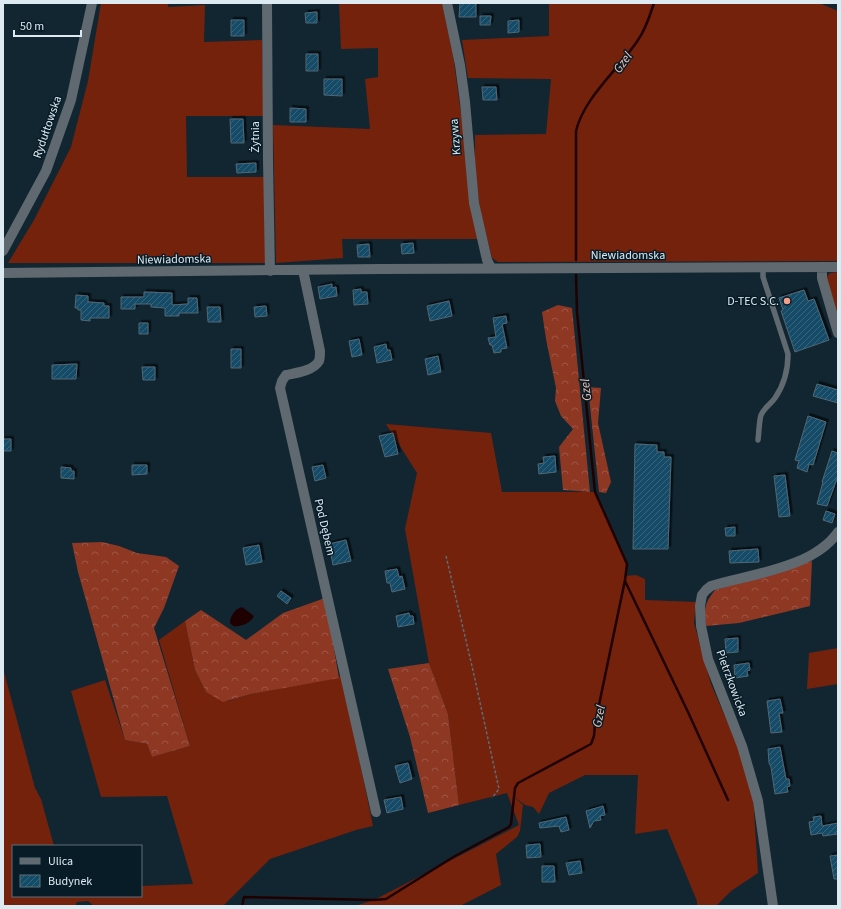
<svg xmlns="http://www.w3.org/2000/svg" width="841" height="909" font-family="'Source Sans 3',sans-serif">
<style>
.grass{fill:#75220c}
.forest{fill:url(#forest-crowns)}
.water{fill:#1f0000}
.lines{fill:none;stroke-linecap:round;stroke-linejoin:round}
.stream{stroke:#1f0000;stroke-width:2.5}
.building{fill:url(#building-hatch);stroke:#516775;filter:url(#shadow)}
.path{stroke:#5b6d77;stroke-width:1.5;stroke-dasharray:3 2;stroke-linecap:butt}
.service{stroke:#5f696f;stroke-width:5.5}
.minor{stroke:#5f696f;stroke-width:10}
.tertiary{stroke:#5f696f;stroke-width:10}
.poi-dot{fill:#f49e88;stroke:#081c27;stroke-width:1.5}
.labels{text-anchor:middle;stroke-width:3;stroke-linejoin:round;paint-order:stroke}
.street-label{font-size:12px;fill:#deeaf2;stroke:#081c27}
.poi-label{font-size:12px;fill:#deeaf2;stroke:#081c27;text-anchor:end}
.water-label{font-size:13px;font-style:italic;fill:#f3c0b3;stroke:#081c27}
</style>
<defs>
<pattern id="forest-crowns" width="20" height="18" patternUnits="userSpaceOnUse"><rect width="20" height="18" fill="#8e3823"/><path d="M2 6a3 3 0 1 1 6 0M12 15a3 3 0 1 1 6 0" fill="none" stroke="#9d5543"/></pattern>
<pattern id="building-hatch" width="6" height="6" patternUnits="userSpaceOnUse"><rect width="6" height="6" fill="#124c67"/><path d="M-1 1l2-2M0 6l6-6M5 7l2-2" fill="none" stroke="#34667d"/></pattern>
<filter id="shadow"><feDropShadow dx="2.5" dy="-2.5" stdDeviation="0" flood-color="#0009"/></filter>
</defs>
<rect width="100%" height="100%" fill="#112631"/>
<!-- grass -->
<path class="grass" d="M101,3H168V7L205,5L204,42L262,40L264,116H186L187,177H264L271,263H8L34,220L71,147L88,81Z
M339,3H442L453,55L478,239H342L343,258L276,263L273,125L370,129L365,79L378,77V48L341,49Z
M549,3H819L838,11V261L498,262L492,258L480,210L475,169V135L546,134L551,79L468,78L462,40L549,36Z
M838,272V320L826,278L830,273Z
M386,424L491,433L502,492H595L627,564L625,576L636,575L645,579V600L696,602L694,623L711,684L736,742L753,796L758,873L731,891L716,906H697V901L667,829L635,834L638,775H585L549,793L539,814L533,807L525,805L514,797L523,805L520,831L517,837L496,854L501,885L460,906H355L374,900L519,825L507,793L459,805L448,714L429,663L405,529L417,473Z
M185,621L195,670L206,692L228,701L251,694L342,676L373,826L356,830L270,859L223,906H94L88,901L77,902L75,906H25L24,904V906H3V668L35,788L41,799L54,846H13V896H141V886L193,884L167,796L101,797L71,691L105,680L125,740L147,744L152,757L190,746L159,640Z
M838,648V684L807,689L809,653Z"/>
<!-- forest -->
<path class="forest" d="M558,305L572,308L590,492L563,490L559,447L573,429L561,416L555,401L556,388L546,339L542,312Z
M588,387L601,388L598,423L611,482L606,493L599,492Z
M102,542L119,546L137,553L166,557L179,566L164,608L154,628L190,746L152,757L147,744L125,740L78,572L72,543Z
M812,561L810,606L739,623L706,626C704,609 704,604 715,590Z
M325,598L339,678L251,694L223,702L206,692L195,670L185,621L201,610L246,640L283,613Z
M429,663L448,714L459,805L428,813L410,737L388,669Z"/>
<!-- water -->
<path class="water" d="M242,607L254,616C250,624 240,627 233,626L230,623C230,616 235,609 242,607Z"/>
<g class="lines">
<!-- stream -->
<path class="stream" d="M576,260V131C584,97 620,68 638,40C646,29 650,15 654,3
M625,581L688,712L728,800
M242,906L244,897L374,900L386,899L455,856L509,827L511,824L515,788L518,783L591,744L594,736L595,724L625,580L627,564L595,492L577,312L576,275"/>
</g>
<!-- building -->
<path class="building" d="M460,3H476V17H459Z
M317,12V23H306L305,13Z
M480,16H491L490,25H480Z
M231,20H244V36H231Z
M519,20V32L508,33V21Z
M306,54H318V71H306Z
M324,79H342V96L324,95Z
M482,87H496L497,100H483Z
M290,108L306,109V122H290Z
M230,119H243L244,143H231Z
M256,163V172L237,173L236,164Z
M413,243L414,253L402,254L401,244Z
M369,244L370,257H358L357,245Z
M332,284V288L336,287L337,296L320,299L318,287Z
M361,289V292H367L368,304L354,305L353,290Z
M804,290L808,301L814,299L829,340L795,352L781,311L783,310L779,298Z
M144,292L172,293V305L188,304V298H197L198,313H179V316H165V308L151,307V304H135V309H121V297H144Z
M76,295L88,296V302L104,303V306H109V318H90V321L81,320V310H78V308H75Z
M449,301L452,316L430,321L427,306Z
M266,306L267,316L255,317L254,307Z
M207,307H220L221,322H208Z
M506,316L507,323L502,324L507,348L501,349V352L494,353L492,345H490L488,338L496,337L493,318Z
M139,323H148V334H139Z
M359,339L362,355L352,357L349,341Z
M386,344L387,350H390L392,360L377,363L374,347Z
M231,349H241V368H231Z
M438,356L441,372L428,375L425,359Z
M77,364L76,379H52V365Z
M142,367H155V380H143Z
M817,384L838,390V403L813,396Z
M808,416L826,422L813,465L809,464L807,472L797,468L799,461L795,460Z
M393,433L398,454L385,457L379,436Z
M3,439H11V451H3Z
M635,444L657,445V452H664V457H671L668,549H633Z
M832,451L838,453V476L827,506L817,504L823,482H822Z
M555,456L556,472L539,474L538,464L544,463L543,457Z
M132,465H147V474L132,475Z
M323,465L326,478L315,481L312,467Z
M61,467L71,468V471H74V479L61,478Z
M785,475L790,516L779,517L774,476Z
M826,511L835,514L832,523L823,520Z
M735,527V536H726L725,528Z
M346,540L351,561L333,565L329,544Z
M259,545L262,562L246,565L243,548Z
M758,549L759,562L730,563L729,551Z
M397,569L399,577L402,576L405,589L392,592L390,583H387L385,571Z
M281,591L291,598L287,604L277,596Z
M409,613L410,616H413L414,624L398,627L396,616Z
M738,638V652L726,653L725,639Z
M749,663L750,670L747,671L748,676L735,678L734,665Z
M780,699L783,713H779L782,732L771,733L767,701Z
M780,747L786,779H789L790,786L787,787L788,792L775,794L771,767L769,763L768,749Z
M408,763L412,779L400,783L395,766Z
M401,797L403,809L387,813L384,800Z
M603,806L605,815L600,816L601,820L594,821L590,828L586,811Z
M821,816L822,826L838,823V834L823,836L822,833L811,835L809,822L814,821L813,817Z
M566,817L569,830L561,832L559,826L540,828L539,823Z
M540,844L541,857L527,858L526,845Z
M838,855V879H834L830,856Z
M580,861L582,873L569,875L566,863Z
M542,866H554L555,882H542Z"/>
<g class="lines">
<!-- path -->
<path class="path" d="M446,556L472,666L499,789L492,798"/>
<!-- service -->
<path class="service" d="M758,440C759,432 759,422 761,415C764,408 771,404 775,398C784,385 788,369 788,354L763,277V267"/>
<!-- minor -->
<path class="minor" d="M267,3L268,160L270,271
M447,3L460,65L465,102L474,203L487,260L491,268
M822,267V278L838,333
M303,270L320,351C320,354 320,358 319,361C313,371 296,373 286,375L282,381L280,388L376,812
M3,273L380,269L838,267
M773,906L758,801L742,746L708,659L701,626L700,606L702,595L706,590L711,586C751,574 813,568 838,532"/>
<!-- tertiary -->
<path class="tertiary" d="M3,251L46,171L71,100L92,3"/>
</g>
<!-- markers -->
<circle class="poi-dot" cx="787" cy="301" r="4"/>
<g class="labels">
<!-- street labels -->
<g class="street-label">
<text transform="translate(47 127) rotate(-71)" y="4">Rydułtowska</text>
<text transform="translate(255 137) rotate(-90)" y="4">Żytnia</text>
<text transform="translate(455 137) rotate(-95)" y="4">Krzywa</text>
<text x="628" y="259">Niewiadomska</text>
<text transform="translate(174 259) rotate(-1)" y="4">Niewiadomska</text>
<text transform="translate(325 527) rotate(77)" y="4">Pod Dębem</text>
<text transform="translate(732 683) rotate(70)" y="4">Pietrzkowicka</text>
</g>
<!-- poi labels -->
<g class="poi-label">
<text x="779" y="305">D-TEC S.C.</text>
</g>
<!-- water labels -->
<g class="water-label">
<text transform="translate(622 62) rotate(-54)" y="5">Gzel</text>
<text transform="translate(585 390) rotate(-96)" y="5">Gzel</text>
<text transform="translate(598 716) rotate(-79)" y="5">Gzel</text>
</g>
</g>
<!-- border -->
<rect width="841" height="909" fill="none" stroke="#deeaf2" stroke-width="8"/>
<!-- legend -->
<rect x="12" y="845" width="130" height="52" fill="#081c27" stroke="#5e6e78"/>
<rect x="20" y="858" width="20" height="6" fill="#5f696f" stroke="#5e6e78"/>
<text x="48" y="865" font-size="12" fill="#deeaf2">Ulica</text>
<rect x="20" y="875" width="20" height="12" fill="url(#building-hatch)" stroke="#5e6e78"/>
<text x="48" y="885" font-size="12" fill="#deeaf2">Budynek</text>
<!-- scale -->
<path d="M14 30v6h67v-6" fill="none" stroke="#deeaf2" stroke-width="2"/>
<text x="20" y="30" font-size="12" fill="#deeaf2" stroke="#081c27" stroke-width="3" paint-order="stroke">50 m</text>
</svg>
